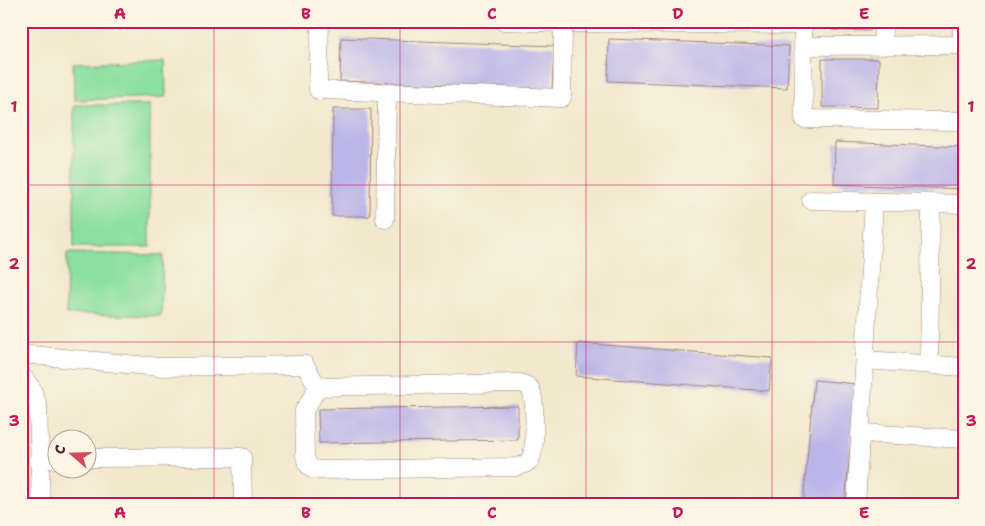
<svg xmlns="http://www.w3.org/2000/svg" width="985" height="526" font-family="'Shantell Sans',sans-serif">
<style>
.green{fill:#8bdfa0;stroke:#6a7f66}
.building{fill:#bcb6e8}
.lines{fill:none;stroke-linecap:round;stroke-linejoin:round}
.minor-casing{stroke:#9e847c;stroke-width:19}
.minor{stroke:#fff;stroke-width:18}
.grid{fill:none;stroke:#c2185b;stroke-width:1;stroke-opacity:0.55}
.neatline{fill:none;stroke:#c2185b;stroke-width:2}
.grid-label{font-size:16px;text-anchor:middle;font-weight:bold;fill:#c2185b}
</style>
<rect width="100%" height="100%" fill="#fcf5e5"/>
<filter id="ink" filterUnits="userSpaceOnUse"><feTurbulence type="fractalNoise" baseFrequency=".02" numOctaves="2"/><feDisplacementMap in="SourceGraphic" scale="10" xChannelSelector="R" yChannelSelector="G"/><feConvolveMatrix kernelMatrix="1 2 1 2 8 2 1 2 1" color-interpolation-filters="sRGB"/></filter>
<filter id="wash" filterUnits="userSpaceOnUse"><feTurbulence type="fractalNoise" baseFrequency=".0096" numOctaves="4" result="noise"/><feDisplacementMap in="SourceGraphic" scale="20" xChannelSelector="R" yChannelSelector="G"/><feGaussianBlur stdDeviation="1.12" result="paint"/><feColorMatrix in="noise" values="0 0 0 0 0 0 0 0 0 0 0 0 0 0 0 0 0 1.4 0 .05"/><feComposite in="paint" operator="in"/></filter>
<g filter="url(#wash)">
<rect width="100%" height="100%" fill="#f2e8cd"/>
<!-- green -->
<path class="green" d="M165,60L166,97L74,100L73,63Z
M74,105H150V247H74Z
M67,253L163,255L161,316L66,314Z"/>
<g id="blocks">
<!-- building -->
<path class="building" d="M833,21H871L870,31L832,30Z
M341,38L554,46L552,89L340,81Z
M609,39L789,46L787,88L608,81Z
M822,59H879L878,108L822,107Z
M333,109H371L370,216H332Z
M835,142L964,147V189L834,184Z
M578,343L772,358L769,391L576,376Z
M814,380L856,384L845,505H803Z
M518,406V440L319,443L318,409Z"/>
</g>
</g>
<g filter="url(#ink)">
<use href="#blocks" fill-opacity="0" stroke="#9e847c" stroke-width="1"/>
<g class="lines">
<defs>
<path id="minor" d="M320,21L318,90L562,98L563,23L503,21
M563,21V23L803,25
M803,21L804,119L964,121
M962,21V45
M803,46L964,45
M883,46V21
M811,200L964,204
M385,219L387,93
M21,354L159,367L305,365L318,387
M865,360L964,367
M929,364L931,204
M21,378H24L32,389L38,406L41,505
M520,383C523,384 527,385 530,388C536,395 536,453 530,460C526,465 522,465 516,467L318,470L312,469L307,464L305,456L304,411L318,387Z
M861,433L964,439
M88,458L242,457L243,505
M41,459H58
M856,505L874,202"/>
</defs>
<!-- minor casing -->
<use href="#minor" class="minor-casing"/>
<!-- minor -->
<use href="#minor" class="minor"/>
</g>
</g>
<!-- grid -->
<path class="grid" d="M214,21V505M400,21V505M586,21V505M772,21V505M21,185H964M21,342H964"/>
<!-- margin -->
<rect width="985" height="526" fill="none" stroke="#fcf5e5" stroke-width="55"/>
<!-- north arrow -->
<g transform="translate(72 454) rotate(290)"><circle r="24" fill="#fcf5e5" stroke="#b59f9b"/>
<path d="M0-4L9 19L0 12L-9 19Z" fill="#d1495b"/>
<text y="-8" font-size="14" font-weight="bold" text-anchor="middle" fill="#4a1f2b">С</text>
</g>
<rect x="28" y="28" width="930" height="470" class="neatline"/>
<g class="grid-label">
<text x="120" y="19">A</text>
<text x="306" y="19">B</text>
<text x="492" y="19">C</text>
<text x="678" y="19">D</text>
<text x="864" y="19">E</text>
<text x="14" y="112">1</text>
<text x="971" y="112">1</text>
<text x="14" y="269">2</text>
<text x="971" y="269">2</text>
<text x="14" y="426">3</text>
<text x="971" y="426">3</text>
<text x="120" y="518">A</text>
<text x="306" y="518">B</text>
<text x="492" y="518">C</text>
<text x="678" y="518">D</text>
<text x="864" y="518">E</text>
</g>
</svg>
